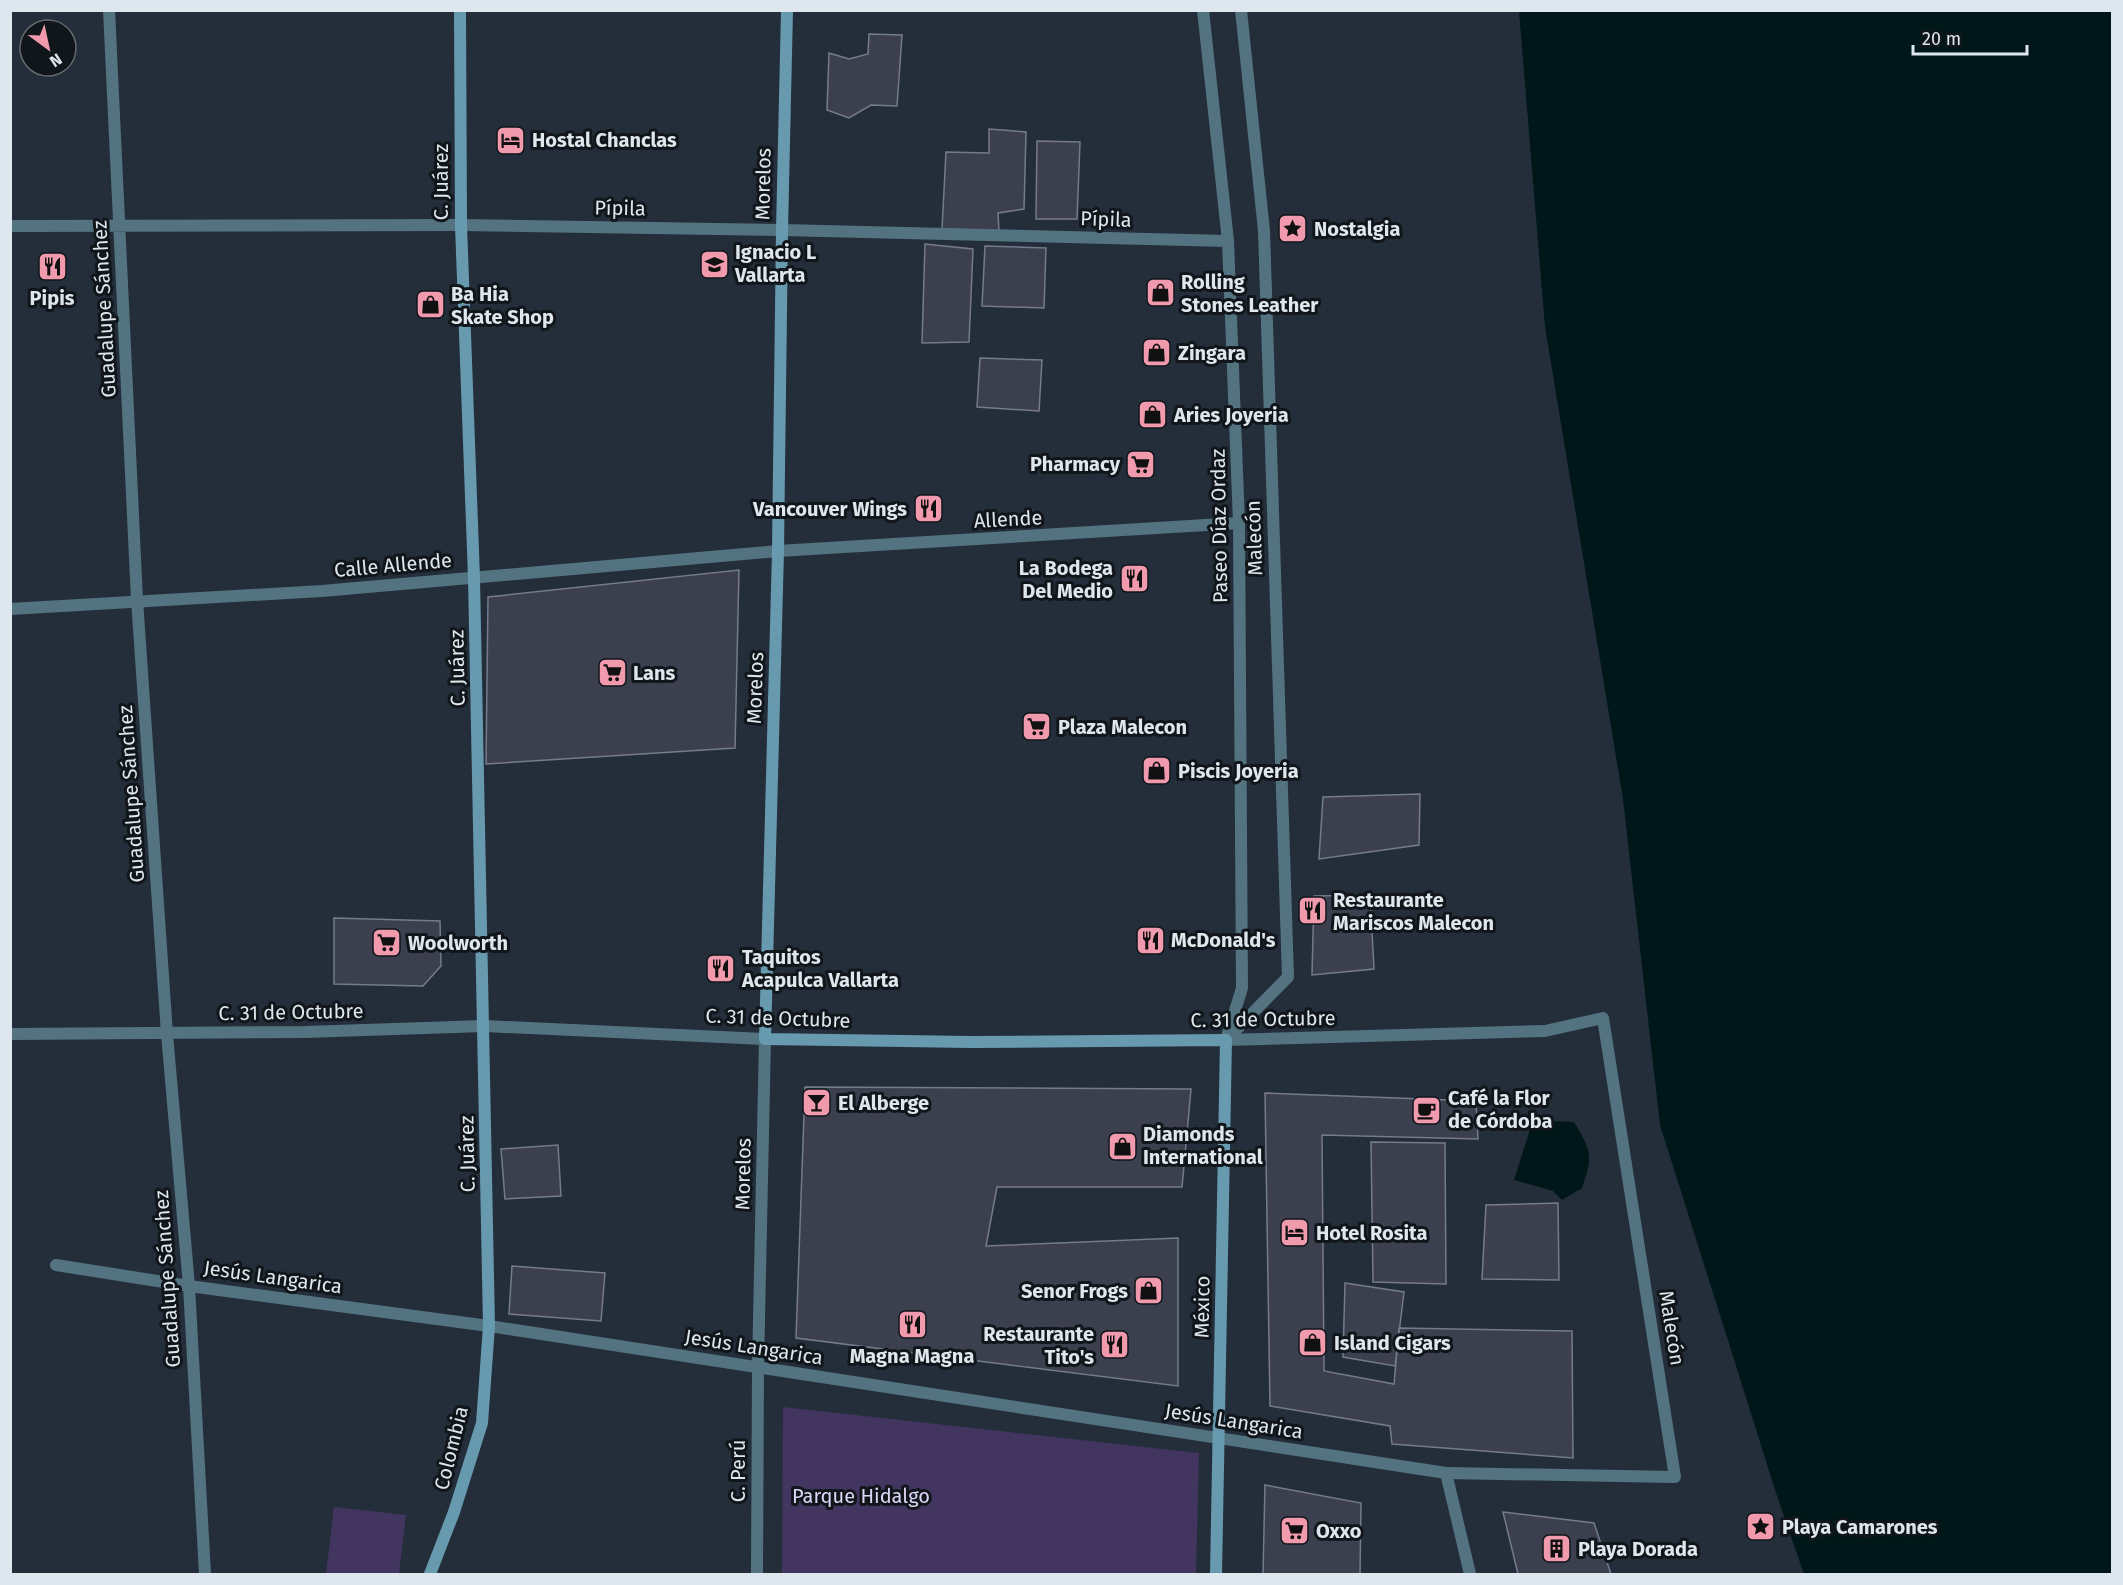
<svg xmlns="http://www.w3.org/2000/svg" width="2123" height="1585" font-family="'Fira Sans',sans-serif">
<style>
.green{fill:#42355f}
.water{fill:#00171a}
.building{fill:#3b3f4e;stroke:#767b8c;stroke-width:1.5}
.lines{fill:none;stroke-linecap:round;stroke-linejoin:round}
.pedestrian{stroke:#547380;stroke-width:12}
.minor{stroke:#547380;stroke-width:12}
.tertiary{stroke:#547380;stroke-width:12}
.secondary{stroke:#689aaf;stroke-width:12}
.labels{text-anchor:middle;stroke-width:6;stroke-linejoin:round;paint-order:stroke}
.poi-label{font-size:20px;font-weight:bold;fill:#dfe7ee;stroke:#11161b;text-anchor:start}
.street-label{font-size:20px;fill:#dfe7ee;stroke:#11161b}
.park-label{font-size:20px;fill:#ded5f8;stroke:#11161b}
</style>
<rect width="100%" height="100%" fill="#232e3a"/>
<!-- green -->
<path class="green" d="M783,1407L1199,1453L1196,1574H782Z
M334,1507L406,1515L399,1574H326Z"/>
<!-- water -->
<path class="water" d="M1519,11H2112V1574H1804L1778,1499L1660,1125L1623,799L1545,327Z
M1533,1120L1574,1122C1592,1152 1593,1156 1582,1188L1562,1200L1553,1191L1514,1180Z"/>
<!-- building -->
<path class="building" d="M869,34L902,35L897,106L871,105L849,118L827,110L829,53L849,59L868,54Z
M989,129L1026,132L1024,209L998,213L999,231L942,229L946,152L989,153Z
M1037,141L1080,142L1077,219H1036Z
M925,244L973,249L969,342L922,343Z
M985,246L1046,248L1044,308L982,306Z
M980,358L1042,360L1039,411L977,407Z
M739,570L735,748L486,764L488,597Z
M1420,794L1419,845L1319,859L1323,797Z
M1370,895L1374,969L1312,975L1314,896Z
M334,918L440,921L441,966L423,986L334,984Z
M805,1087L1191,1089L1182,1187H997L986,1246L1178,1238V1386L796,1338Z
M1265,1093L1476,1101L1478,1139L1322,1135L1324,1371L1394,1384L1399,1328L1572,1331L1573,1458L1392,1444L1390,1426L1270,1406Z
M1371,1142L1445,1143L1446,1284L1373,1282Z
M558,1145L561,1196L505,1199L501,1149Z
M1558,1203L1559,1280L1482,1279L1486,1205Z
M512,1266L605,1273L601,1321L509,1314Z
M1345,1283L1404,1292L1395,1366L1343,1357Z
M1265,1485L1361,1503L1360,1574H1263Z
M1503,1512L1594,1523L1611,1574H1518Z"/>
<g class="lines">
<!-- pedestrian -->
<path class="pedestrian" d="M1226,1040L1288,977L1264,231L1241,10
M1446,1473L1675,1477L1603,1018L1545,1031"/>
<!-- minor -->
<path class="minor" d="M109,10L137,600L167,1034L189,1286L205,1574
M1203,10L1228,241L1239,523L1242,988L1226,1040L1545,1031
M10,226L461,225L782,230L1228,241
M778,551L1239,523
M56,1265L189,1286L489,1326L1446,1473L1470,1574"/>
<!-- tertiary -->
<path class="tertiary" d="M10,609L322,591L778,551
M10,1034L305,1032L484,1026L765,1039L758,1367L757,1574"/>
<!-- secondary -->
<path class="secondary" d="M787,10L782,230L778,551L765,1039L971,1042L1226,1040L1216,1574
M430,1574L454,1512L482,1423L489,1326L474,578L461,225L460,10"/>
</g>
<!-- icons -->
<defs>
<symbol id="hotel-square" viewBox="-11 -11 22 22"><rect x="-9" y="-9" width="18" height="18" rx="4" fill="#f29aad" stroke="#11161b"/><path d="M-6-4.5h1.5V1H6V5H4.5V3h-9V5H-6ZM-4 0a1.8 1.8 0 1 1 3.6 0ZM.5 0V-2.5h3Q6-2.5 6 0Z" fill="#111"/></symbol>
<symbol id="sight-square" viewBox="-11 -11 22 22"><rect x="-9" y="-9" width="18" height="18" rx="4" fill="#f29aad" stroke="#11161b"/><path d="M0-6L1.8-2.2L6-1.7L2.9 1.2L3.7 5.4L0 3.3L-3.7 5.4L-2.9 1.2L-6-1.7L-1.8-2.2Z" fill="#111"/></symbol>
<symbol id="school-square" viewBox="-11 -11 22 22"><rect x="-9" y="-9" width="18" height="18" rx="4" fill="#f29aad" stroke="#11161b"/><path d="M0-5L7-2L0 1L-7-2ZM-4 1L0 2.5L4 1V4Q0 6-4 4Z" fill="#111"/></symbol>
<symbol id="restaurant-square" viewBox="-11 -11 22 22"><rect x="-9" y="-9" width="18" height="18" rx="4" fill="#f29aad" stroke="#11161b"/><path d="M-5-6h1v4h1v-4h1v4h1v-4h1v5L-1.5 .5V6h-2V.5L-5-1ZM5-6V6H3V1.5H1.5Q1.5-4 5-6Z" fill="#111"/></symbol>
<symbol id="shop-square" viewBox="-11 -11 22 22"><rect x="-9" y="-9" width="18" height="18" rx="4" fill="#f29aad" stroke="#11161b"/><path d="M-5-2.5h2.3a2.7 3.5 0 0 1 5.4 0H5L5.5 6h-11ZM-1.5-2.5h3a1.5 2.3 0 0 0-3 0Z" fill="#111"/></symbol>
<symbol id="supermarket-square" viewBox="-11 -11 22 22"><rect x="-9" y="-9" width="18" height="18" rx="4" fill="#f29aad" stroke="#11161b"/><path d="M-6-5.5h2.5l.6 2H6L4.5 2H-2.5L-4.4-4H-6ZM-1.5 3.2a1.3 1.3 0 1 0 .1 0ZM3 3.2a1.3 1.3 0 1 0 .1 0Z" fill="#111"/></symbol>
<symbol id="bar-square" viewBox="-11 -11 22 22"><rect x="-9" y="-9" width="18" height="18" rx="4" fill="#f29aad" stroke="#11161b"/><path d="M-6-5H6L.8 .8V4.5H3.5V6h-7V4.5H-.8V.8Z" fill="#111"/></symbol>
<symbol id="cafe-square" viewBox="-11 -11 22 22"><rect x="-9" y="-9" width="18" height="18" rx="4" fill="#f29aad" stroke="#11161b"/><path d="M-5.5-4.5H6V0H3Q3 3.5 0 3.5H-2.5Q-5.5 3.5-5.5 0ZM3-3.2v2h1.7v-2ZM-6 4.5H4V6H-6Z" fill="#111"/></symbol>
<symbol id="building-square" viewBox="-11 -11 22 22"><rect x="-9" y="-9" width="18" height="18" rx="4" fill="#f29aad" stroke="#11161b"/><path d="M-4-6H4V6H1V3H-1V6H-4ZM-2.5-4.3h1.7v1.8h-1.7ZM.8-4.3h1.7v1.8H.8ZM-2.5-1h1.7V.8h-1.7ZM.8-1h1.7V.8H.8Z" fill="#111"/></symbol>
</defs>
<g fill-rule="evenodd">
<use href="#hotel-square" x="494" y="124" width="33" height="33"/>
<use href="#sight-square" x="1276" y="212" width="33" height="33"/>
<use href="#school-square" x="698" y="248" width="33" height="33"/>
<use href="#restaurant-square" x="36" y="250" width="33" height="33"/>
<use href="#shop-square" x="1144" y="276" width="33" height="33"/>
<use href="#shop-square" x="414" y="288" width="33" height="33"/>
<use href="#shop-square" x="1140" y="336" width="33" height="33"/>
<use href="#shop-square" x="1136" y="398" width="33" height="33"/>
<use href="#supermarket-square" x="1124" y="448" width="33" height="33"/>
<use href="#restaurant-square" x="912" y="492" width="33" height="33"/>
<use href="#restaurant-square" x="1118" y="562" width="33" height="33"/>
<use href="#supermarket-square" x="596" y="656" width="33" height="33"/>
<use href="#supermarket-square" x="1020" y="710" width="33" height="33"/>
<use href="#shop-square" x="1140" y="754" width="33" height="33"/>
<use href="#restaurant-square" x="1296" y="894" width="33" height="33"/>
<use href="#restaurant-square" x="1134" y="924" width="33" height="33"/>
<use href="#supermarket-square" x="370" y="926" width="33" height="33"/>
<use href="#restaurant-square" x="704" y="952" width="33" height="33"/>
<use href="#bar-square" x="800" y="1086" width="33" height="33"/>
<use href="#cafe-square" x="1410" y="1094" width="33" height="33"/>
<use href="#shop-square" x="1106" y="1130" width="33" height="33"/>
<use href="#hotel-square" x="1278" y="1216" width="33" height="33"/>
<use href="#shop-square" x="1132" y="1274" width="33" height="33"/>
<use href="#restaurant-square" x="896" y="1308" width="33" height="33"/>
<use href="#shop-square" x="1296" y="1326" width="33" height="33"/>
<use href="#restaurant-square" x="1098" y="1328" width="33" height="33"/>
<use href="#sight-square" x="1744" y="1510" width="33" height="33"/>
<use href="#supermarket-square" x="1278" y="1514" width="33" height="33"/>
<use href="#building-square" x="1540" y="1532" width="33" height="33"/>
</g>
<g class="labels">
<!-- poi labels -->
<g class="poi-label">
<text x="532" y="147">Hostal Chanclas</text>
<text x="1314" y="236">Nostalgia</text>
<text x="735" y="259">Ignacio L<tspan x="735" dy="23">Vallarta</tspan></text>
<text x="1181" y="289">Rolling<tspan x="1181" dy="23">Stones Leather</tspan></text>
<text x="451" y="301">Ba Hia<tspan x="451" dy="23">Skate Shop</tspan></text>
<text x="52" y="305" text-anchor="middle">Pipis</text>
<text x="1178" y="360">Zingara</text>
<text x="1174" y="422">Aries Joyeria</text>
<text x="1120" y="471" text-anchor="end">Pharmacy</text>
<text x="907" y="516" text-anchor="end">Vancouver Wings</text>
<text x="1113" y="575" text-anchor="end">La Bodega<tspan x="1113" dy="23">Del Medio</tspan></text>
<text x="633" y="680">Lans</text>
<text x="1058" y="734">Plaza Malecon</text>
<text x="1178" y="778">Piscis Joyeria</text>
<text x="1333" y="907">Restaurante<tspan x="1333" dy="23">Mariscos Malecon</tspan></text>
<text x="1171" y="947">McDonald's</text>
<text x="408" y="950">Woolworth</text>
<text x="742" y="964">Taquitos<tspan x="742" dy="23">Acapulca Vallarta</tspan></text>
<text x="1448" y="1105">Café la Flor<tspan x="1448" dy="23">de Córdoba</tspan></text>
<text x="838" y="1110">El Alberge</text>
<text x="1143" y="1141">Diamonds<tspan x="1143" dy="23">International</tspan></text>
<text x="1316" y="1240">Hotel Rosita</text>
<text x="1128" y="1298" text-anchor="end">Senor Frogs</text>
<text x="1094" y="1341" text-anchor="end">Restaurante<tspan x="1094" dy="23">Tito's</tspan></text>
<text x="1334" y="1350">Island Cigars</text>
<text x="912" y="1363" text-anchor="middle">Magna Magna</text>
<text x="1782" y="1534">Playa Camarones</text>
<text x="1316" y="1538">Oxxo</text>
<text x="1578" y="1556">Playa Dorada</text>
</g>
<!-- street labels -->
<g class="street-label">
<text transform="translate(441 182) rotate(-90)" y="7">C. Juárez</text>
<text transform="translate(763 184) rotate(-89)" y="7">Morelos</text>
<text transform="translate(620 208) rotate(1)" y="7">Pípila</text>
<text transform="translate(1106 219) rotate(2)" y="7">Pípila</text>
<text transform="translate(104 309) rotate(-93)" y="7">Guadalupe Sánchez</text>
<text transform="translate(1008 519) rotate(-3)" y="7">Allende</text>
<text transform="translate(1219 526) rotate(-91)" y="7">Paseo Díaz Ordaz</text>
<text transform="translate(1254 538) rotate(-92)" y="7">Malecón</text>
<text transform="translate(393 565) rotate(-5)" y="7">Calle Allende</text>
<text transform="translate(457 668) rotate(-91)" y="7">C. Juárez</text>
<text transform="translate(755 688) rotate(-88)" y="7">Morelos</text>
<text transform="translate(131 794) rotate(-94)" y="7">Guadalupe Sánchez</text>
<text transform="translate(291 1012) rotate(-1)" y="7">C. 31 de Octubre</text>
<text transform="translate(778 1018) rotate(2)" y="7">C. 31 de Octubre</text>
<text transform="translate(1263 1019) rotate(-1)" y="7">C. 31 de Octubre</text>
<text transform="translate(467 1154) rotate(-91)" y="7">C. Juárez</text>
<text transform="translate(743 1174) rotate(-89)" y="7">Morelos</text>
<text transform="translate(273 1277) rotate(8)" y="7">Jesús Langarica</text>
<text transform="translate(167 1279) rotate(-94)" y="7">Guadalupe Sánchez</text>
<text transform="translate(1202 1307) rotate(-89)" y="7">México</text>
<text transform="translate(1672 1328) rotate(81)" y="7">Malecón</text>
<text transform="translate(754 1347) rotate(9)" y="7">Jesús Langarica</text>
<text transform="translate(1234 1421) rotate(9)" y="7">Jesús Langarica</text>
<text transform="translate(451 1448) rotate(-76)" y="7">Colombia</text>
<text transform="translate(738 1471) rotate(-90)" y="7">C. Perú</text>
</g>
<!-- park labels -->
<g class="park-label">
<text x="861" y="1503">Parque Hidalgo</text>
</g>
</g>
<!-- border -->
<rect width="2123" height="1585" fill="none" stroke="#dfe7ee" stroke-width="24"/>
<!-- north arrow -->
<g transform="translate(48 48) rotate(147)"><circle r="28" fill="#11161b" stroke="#636a6f" stroke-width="1.5"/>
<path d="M0-4.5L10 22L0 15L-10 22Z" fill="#f29aad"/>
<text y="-9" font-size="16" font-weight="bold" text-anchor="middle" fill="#dfe7ee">N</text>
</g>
<!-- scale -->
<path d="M1913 45v9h114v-9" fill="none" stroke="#dfe7ee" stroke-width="3"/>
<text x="1922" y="45" font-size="18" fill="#dfe7ee" stroke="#11161b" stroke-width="4.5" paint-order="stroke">20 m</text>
</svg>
